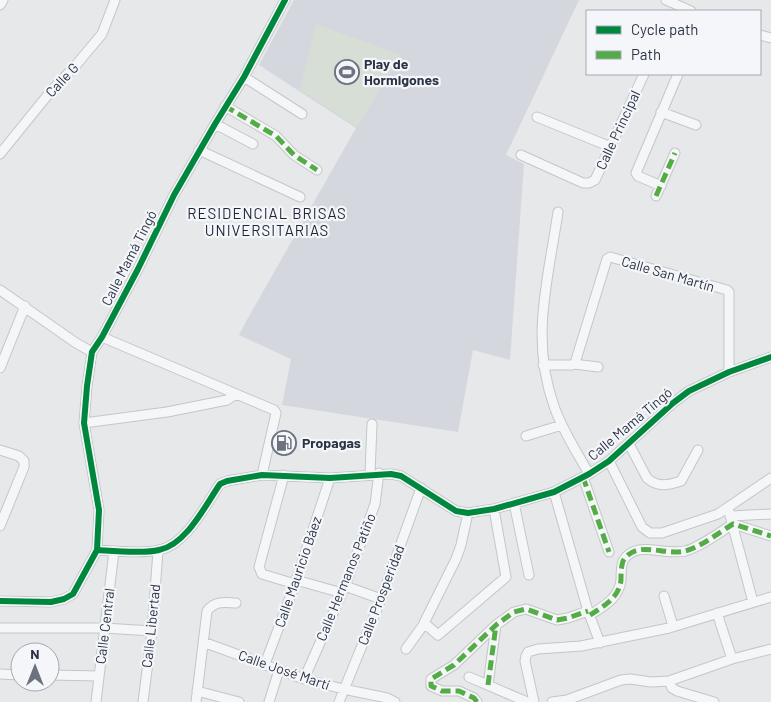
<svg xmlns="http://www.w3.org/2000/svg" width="771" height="702" font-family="Barlow,sans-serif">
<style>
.built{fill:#d4d7dd}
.grass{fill:#d6ded6}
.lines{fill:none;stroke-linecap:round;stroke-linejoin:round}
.minor-casing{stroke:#c4c6c8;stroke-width:11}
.minor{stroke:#f5f6f7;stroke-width:9}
.quiet{stroke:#54ac47;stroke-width:5;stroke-dasharray:10 5;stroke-linecap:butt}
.cycleway-casing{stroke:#f4f6f9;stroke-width:9}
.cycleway{stroke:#00873e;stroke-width:6}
.labels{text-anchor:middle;stroke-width:4.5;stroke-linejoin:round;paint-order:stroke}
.poi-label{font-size:14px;font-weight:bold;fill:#2b3445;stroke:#f4f6f9;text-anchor:start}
.street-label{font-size:14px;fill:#2b3445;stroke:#f4f6f9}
.neighbourhood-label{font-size:15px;letter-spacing:1px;fill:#1d2536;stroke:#f4f6f9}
</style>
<rect width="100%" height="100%" fill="#e6e8ea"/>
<!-- built -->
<path class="built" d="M294,0H579L506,155L524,164L510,360L473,350L458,432L282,405L291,359L239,335L248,318L356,128L259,65Z"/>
<!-- grass -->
<path class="grass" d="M316,24L401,55L357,127L300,90Z"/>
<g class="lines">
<defs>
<path id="minor" d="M666,0L691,11
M0,5L3,0
M760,35L771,38
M244,77L302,114
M225,106L276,136L294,155L317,170
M661,112L696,125
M537,117L611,147
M215,124L253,144
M199,150L300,197
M0,154L51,91L76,65L102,34L115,0
M521,155L583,183H589L595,180L644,74
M661,186L638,176L636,173L678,74
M656,196L675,153
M558,212C548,280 530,339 554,406C562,430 577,452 589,474
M0,290L76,343L92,352
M102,337L274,410L276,413L262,475
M574,364L598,367
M543,365H572L575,363L607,259L610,257L727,290L729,292V372
M0,368L25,306
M84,423L167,412L227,400L236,394
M526,436L562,425
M629,444L647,478C658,488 669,485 681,481L698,450
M0,450L19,456L24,461V467L0,526
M609,461L642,527L650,533H662L718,514L771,478
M370,474L372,424
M284,475L259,567L262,574L295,584
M583,477L609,552
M554,492L588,611L600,643
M514,503L529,575
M728,508L753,602
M468,513L461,545L456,559L424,623L438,635L506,577L494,509
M731,516L771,514
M97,550C113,551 144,554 159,550C186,545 205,506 220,484L227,481L262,475L330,478L391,474L401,476L456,511L468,513L494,509L554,492L589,474L609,461L673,403L689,391L729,372L771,357
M296,580L342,593
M345,586L381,599
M664,596L673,626
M0,601L51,602L64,599L73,594L97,550L99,510L84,423L87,386L92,352L102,337L138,269L174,195L215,124L244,77L285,0
M717,613L732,659
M590,615C604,606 619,598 621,580C621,574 621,567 623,561C636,539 664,556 685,551C699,548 720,532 733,524L771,536
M0,628H104L152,631
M203,642L304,679L343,689L387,698L395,702
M406,649L424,624
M265,664L295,584L330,478
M0,674L20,675
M50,675L99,676
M469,677L527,702
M304,679L345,586L375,504L379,473
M669,681L672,688L677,691L714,702
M488,685L496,625
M197,691L239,702
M96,702L114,551
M143,702L152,631L158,551
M196,702L207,611C215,601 224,602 236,603
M269,702L279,670
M339,702L381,599L421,488
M477,702L474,698L459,691H442L431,686V679L454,665L496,625L514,612L526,609L557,620L568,618L588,611
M534,702L525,661L526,656L528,652L538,649L581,646L669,628L771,597
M552,702L567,700L621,680L630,679L651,682L669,681L732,659L771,649"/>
</defs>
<!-- minor casing -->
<use href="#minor" class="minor-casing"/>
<!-- minor -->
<use href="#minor" class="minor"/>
<!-- quiet -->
<path class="quiet" d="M225,106L276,136L294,155L317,170
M656,196L675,153
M583,477L609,552
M590,615C604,606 619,598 621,580C621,574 621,567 623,561C636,539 664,556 685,551C699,548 720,532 733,524L771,536
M488,685L496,625
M477,702L474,698L459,691H442L431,686V679L454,665L496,625L514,612L526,609L557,620L568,618L588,611"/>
<defs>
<path id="cycleway" d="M97,550C113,551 144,554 159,550C186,545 205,506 220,484L227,481L262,475L330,478L391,474L401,476L456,511L468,513L494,509L554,492L589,474L609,461L673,403L689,391L729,372L771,357
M0,601L51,602L64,599L73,594L97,550L99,510L84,423L87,386L92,352L102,337L138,269L174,195L215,124L244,77L285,0"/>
</defs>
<!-- cycleway casing -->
<use href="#cycleway" class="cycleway-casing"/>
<!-- cycleway -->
<use href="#cycleway" class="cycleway"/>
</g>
<!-- icons -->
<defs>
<symbol id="stadium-ring" viewBox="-11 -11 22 22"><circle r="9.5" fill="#f4f6f9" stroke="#6c737f" stroke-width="1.5"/><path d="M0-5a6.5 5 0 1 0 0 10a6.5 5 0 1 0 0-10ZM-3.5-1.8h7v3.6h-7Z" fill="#6c737f"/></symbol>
<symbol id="fuel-ring" viewBox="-11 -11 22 22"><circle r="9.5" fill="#f4f6f9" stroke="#6c737f" stroke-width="1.5"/><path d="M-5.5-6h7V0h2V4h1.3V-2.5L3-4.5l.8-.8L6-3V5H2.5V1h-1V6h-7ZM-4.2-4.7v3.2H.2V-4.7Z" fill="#6c737f"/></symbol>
</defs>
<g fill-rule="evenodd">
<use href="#stadium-ring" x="333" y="58" width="28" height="28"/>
<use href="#fuel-ring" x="270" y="429" width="28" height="28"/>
</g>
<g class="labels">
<!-- poi labels -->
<g class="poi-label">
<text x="364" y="69">Play de<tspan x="364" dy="16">Hormigones</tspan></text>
<text x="302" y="448">Propagas</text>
</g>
<!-- street labels -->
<g class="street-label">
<text transform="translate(62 80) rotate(-47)" y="5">Calle G</text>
<text transform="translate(618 130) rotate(-65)" y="5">Calle Principal</text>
<text transform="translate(129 258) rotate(-63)" y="5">Calle Mamá Tingó</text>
<text transform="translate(668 274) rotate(16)" y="5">Calle San Martín</text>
<text transform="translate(630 424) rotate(-40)" y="5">Calle Mamá Tingó</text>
<text transform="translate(298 572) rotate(-71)" y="5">Calle Mauricio Báez</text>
<text transform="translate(346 577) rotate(-68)" y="5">Calle Hermanos Patiño</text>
<text transform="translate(381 595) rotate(-69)" y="5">Calle Prosperidad</text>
<text transform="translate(105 626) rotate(-83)" y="5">Calle Central</text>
<text transform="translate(151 626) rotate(-84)" y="5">Calle Libertad</text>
<text transform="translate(284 670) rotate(19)" y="5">Calle José Martí</text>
</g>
<!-- neighbourhood labels -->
<g class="neighbourhood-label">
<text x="267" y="219">RESIDENCIAL BRISAS<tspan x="267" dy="17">UNIVERSITARIAS</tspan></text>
</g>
</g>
<!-- legend -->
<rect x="586" y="10" width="175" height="65" fill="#f4f6f9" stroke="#a4a8b1"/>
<rect x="596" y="26" width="25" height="8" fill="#00873e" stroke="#a4a8b1"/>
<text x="631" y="35" font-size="15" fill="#2b3445">Cycle path</text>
<rect x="596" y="51" width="25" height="8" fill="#54ac47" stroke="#a4a8b1"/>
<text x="631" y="60" font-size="15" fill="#2b3445">Path</text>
<!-- north arrow -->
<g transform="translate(35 667)"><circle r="24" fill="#f4f6f9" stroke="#a4a8b1"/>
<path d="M0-4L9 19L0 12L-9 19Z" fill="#6c737f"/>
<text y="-8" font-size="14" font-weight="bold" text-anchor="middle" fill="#2b3445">N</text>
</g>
</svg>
